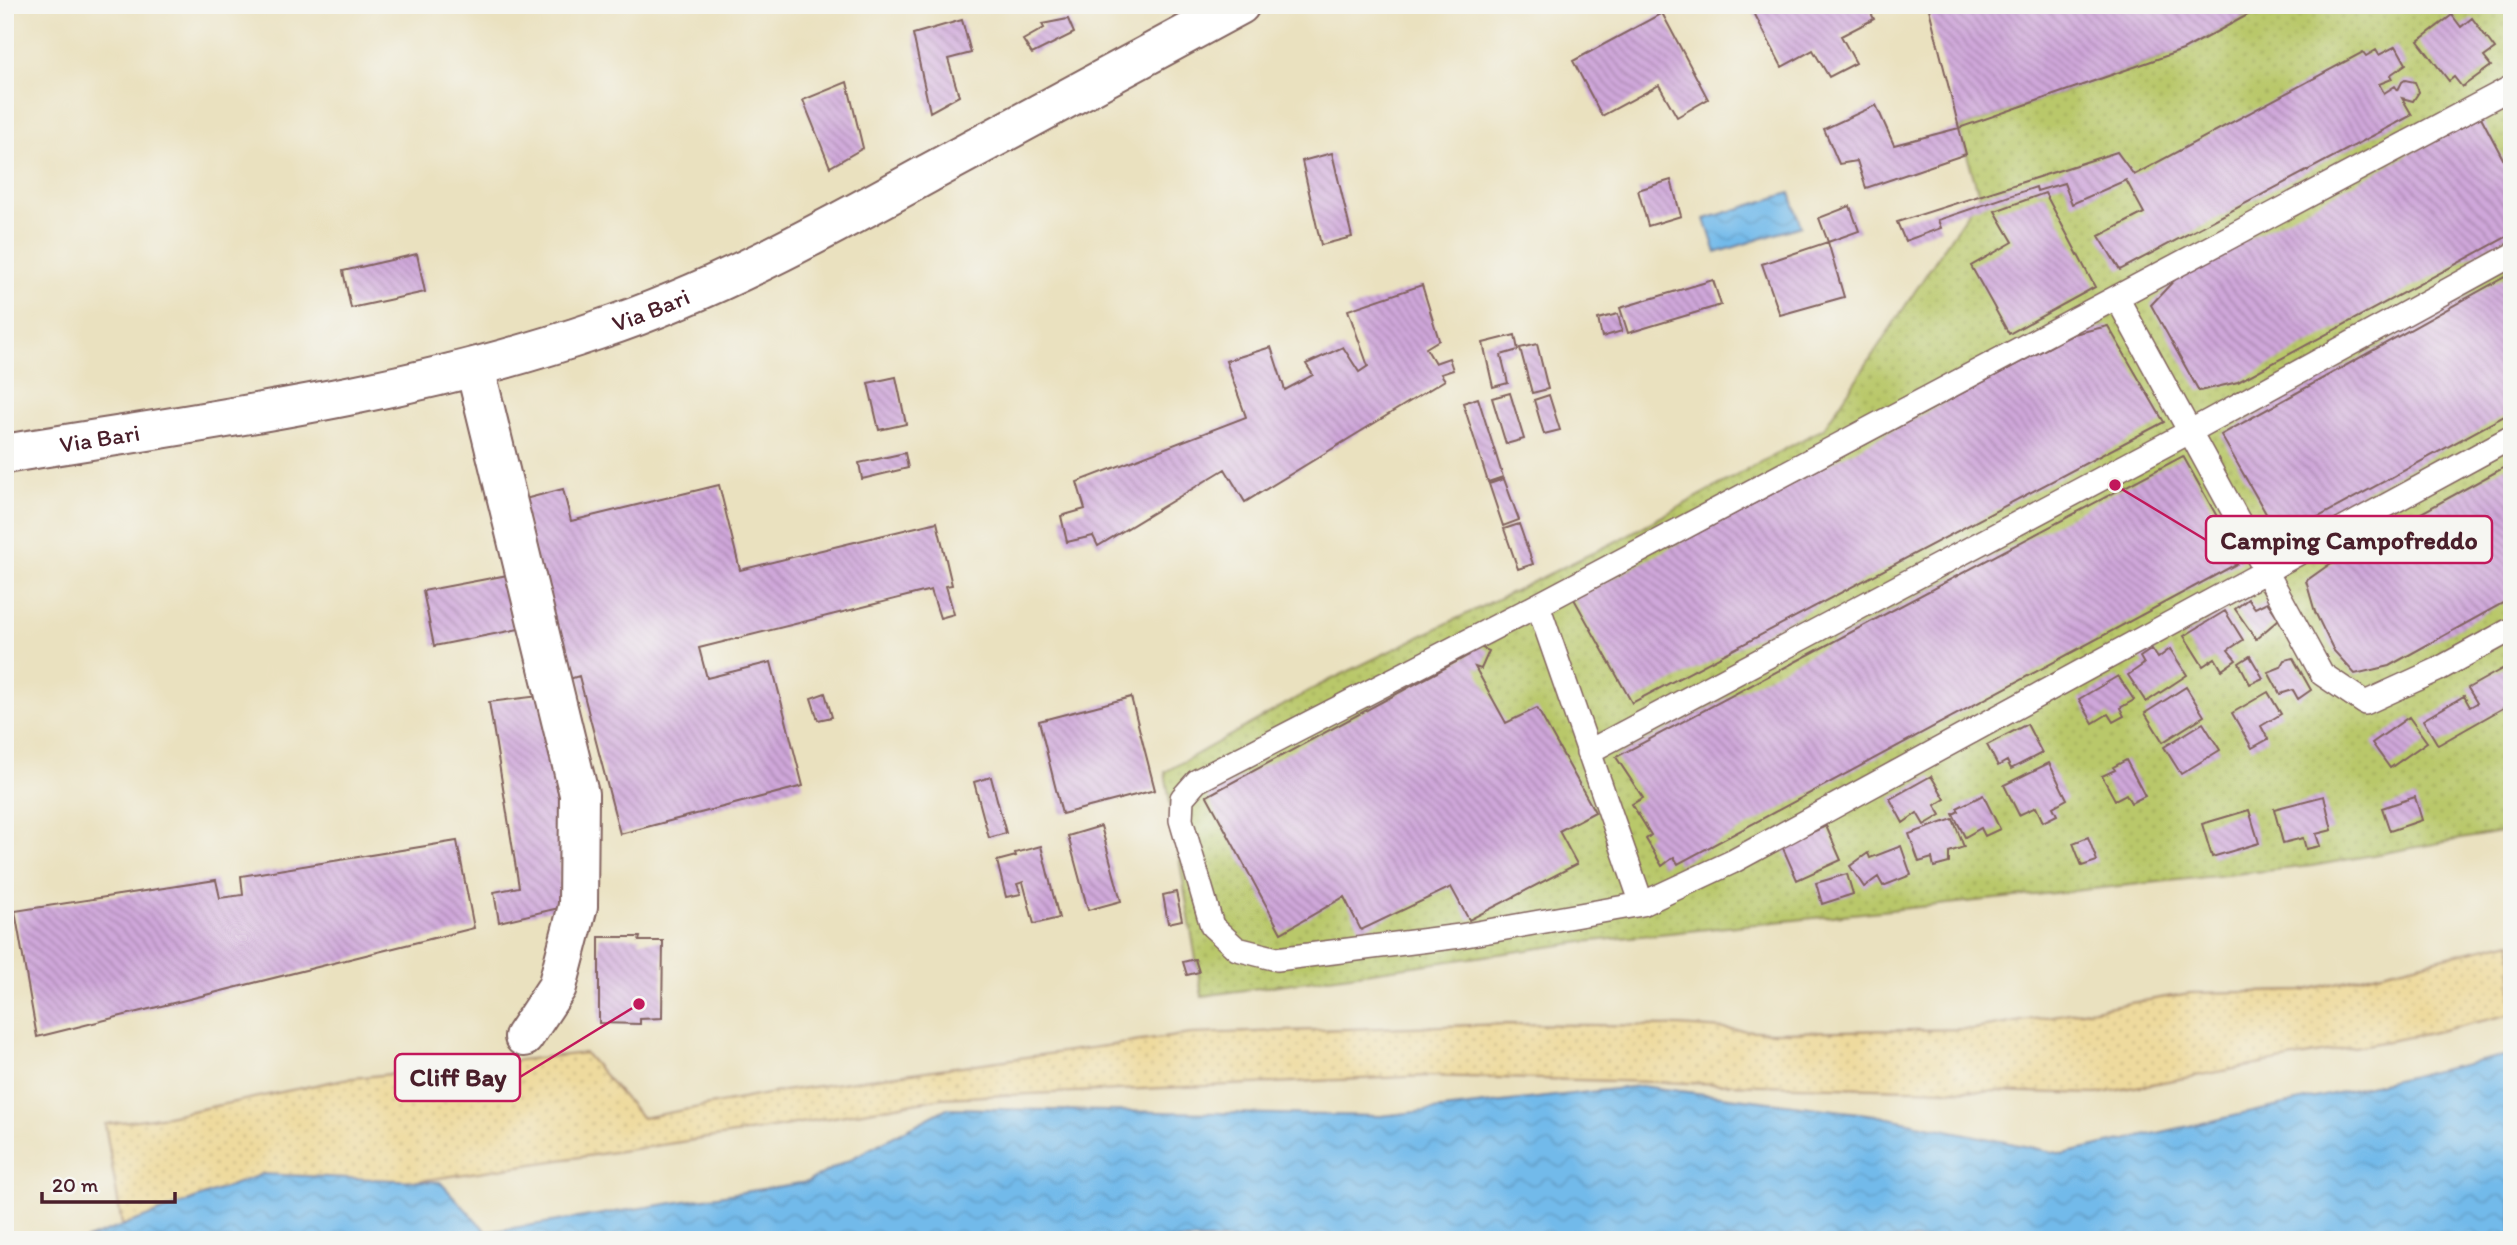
<svg xmlns="http://www.w3.org/2000/svg" width="2517" height="1245" font-family="Itim,sans-serif">
<style>
.sand{fill:url(#sand-dots);stroke:#9c7c64;stroke-width:2}
.park{fill:url(#park-dots);stroke:#82744a;stroke-width:2}
.water{fill:url(#water-waves);stroke:#5e6c8a;stroke-width:2}
.building{fill:url(#building-back-hatch)}
.lines{fill:none;stroke-linecap:round;stroke-linejoin:round}
.service-casing{stroke:#82635f;stroke-width:26}
.minor-casing{stroke:#82635f;stroke-width:42}
.secondary-casing{stroke:#82635f;stroke-width:42}
.service{stroke:#fff;stroke-width:23}
.minor{stroke:#fff;stroke-width:38}
.secondary{stroke:#fff;stroke-width:38}
.labels{text-anchor:middle;stroke-width:5;stroke-linejoin:round;paint-order:stroke}
.street-label{font-size:24px;fill:#4a1f2b;stroke:#f6f6f2}
.leader{fill:none;stroke:#c2185b;stroke-width:2.5}
.callout-dot{fill:#c2185b;stroke:#f6f6f2;stroke-width:2.5}
.callout{fill:#f6f6f2;stroke:#c2185b;stroke-width:2.5}
.callout-label{font-size:26px;text-anchor:middle;font-weight:bold;fill:#4a1f2b}
</style>
<defs>
<pattern id="sand-dots" width="8" height="8" patternUnits="userSpaceOnUse" patternTransform="scale(1.75)"><rect width="8" height="8" fill="#eeda9e"/><path d="M2 2h.1M6 6h.1" fill="none" stroke="#cebb88" stroke-width="1.8" stroke-linecap="round"/></pattern>
<pattern id="park-dots" width="8" height="8" patternUnits="userSpaceOnUse" patternTransform="scale(1.75)"><rect width="8" height="8" fill="#b9c86a"/><path d="M2 2h.1M6 6h.1" fill="none" stroke="#a1ab5c" stroke-width="1.8" stroke-linecap="round"/></pattern>
<pattern id="water-waves" width="16" height="10" patternUnits="userSpaceOnUse" patternTransform="scale(1.75)"><rect width="16" height="10" fill="#72baea"/><path d="M0 5q4-4 8 0t8 0" fill="none" stroke="#649fc9"/></pattern>
<pattern id="building-back-hatch" width="6" height="6" patternUnits="userSpaceOnUse" patternTransform="scale(1.75)"><rect width="6" height="6" fill="#cfa7da"/><path d="M-1 5l2 2M0 0l6 6M5-1l2 2" fill="none" stroke="#aa87b1"/></pattern>
</defs>
<rect width="100%" height="100%" fill="#f6f6f2"/>
<filter id="ink" filterUnits="userSpaceOnUse"><feTurbulence type="fractalNoise" baseFrequency=".0143" numOctaves="2"/><feDisplacementMap in="SourceGraphic" scale="14" xChannelSelector="R" yChannelSelector="G"/><feConvolveMatrix kernelMatrix="1 2 1 2 8 2 1 2 1" color-interpolation-filters="sRGB"/></filter>
<filter id="wash" filterUnits="userSpaceOnUse"><feTurbulence type="fractalNoise" baseFrequency=".00686" numOctaves="4" result="noise"/><feDisplacementMap in="SourceGraphic" scale="28" xChannelSelector="R" yChannelSelector="G"/><feGaussianBlur stdDeviation="1.57" result="paint"/><feColorMatrix in="noise" values="0 0 0 0 0 0 0 0 0 0 0 0 0 0 0 0 0 1.4 0 .05"/><feComposite in="paint" operator="in"/></filter>
<g filter="url(#wash)">
<rect width="100%" height="100%" fill="#eae1bf"/>
<!-- sand -->
<path class="sand" d="M2512,941V1014L2426,1034L2097,1094L1428,1076L942,1098L755,1131L122,1225L105,1124L167,1116L344,1079L585,1053L642,1118L783,1091L1191,1034L1508,1024L1679,1026L1772,1032L1974,1029L2190,993L2302,991Z"/>
<!-- park -->
<path class="park" d="M2266,5H2512V830L2312,866L1583,942L1202,996L1165,772L1318,686L1613,543L1824,428L1979,195L1959,128L2183,50Z"/>
<!-- water -->
<path class="water" d="M1790,193L1801,226L1716,253L1705,219Z
M2512,1054V1240H84L262,1174L440,1182L487,1232L807,1182L947,1108L1381,1116L1640,1086L1875,1115L2063,1154Z"/>
<g id="blocks">
<!-- building -->
<path class="building" d="M1750,5H1867L1874,19L1841,36L1856,63L1829,77L1813,50L1782,67Z
M1928,5H2266L2183,50L1959,128Z
M1662,13L1708,99L1677,117L1659,85L1602,116L1573,61Z
M2452,15L2461,27L2472,18L2495,49L2484,57L2491,66L2462,87L2454,77L2449,81L2418,41Z
M1068,19L1074,33L1032,54L1023,40L1044,28L1042,24Z
M962,20L971,53L948,59L959,96L930,112L913,34Z
M2396,46L2406,64L2390,75L2392,79L2379,84L2384,93L2395,86L2398,90L2402,82L2405,80L2415,82L2419,92L2413,101L2402,98L2412,115L2120,270L2099,236L2144,213L2126,180L2072,204L2064,183L2037,191L2036,187L1938,220L1941,228L1905,241L1897,222L2117,152L2134,175L2363,52L2366,56L2376,50L2379,55Z
M847,82L863,148L830,167L803,100Z
M1876,105L1894,145L1959,128L1966,154L1866,188L1857,161L1839,164L1824,129Z
M2481,117L2512,176V234L2238,382L2199,391L2151,305L2179,275Z
M1332,153L1352,237L1321,245L1302,161Z
M1671,180L1681,216L1648,226L1638,190Z
M2045,193L2095,287L2009,334L1971,266L2013,242L1995,211Z
M1850,206L1859,231L1828,242L1844,297L1780,315L1762,264L1828,242L1819,218Z
M417,254L425,292L351,308L343,271Z
M2512,273V412L2280,538L2221,435Z
M1713,280L1721,305L1628,333L1620,308Z
M1422,285L1439,340L1426,348L1435,363L1449,358L1453,370L1441,374L1445,380L1245,502L1225,469L1098,546L1093,536L1067,542L1061,516L1085,509L1077,482L1246,417L1226,361L1271,347L1285,390L1313,375L1306,364L1343,347L1359,372L1368,366L1348,310Z
M1618,314L1622,331L1602,337L1598,319Z
M2108,326L2164,422L1632,703L1574,599L2074,334Z
M1515,335L1518,350L1501,355L1508,383L1493,387L1483,343Z
M1537,344L1548,389L1532,393L1520,348Z
M896,377L906,424L879,430L868,383Z
M1510,393L1524,439L1506,444L1492,398Z
M1549,395L1560,430L1544,434L1534,400Z
M1478,398L1503,477L1488,482L1463,403Z
M905,453L908,468L862,479L859,463Z
M2183,456L2242,561L1678,864L1674,857L1662,866L1646,839L1651,835L1632,804L1643,798L1616,757Z
M2512,463V598L2389,666L2355,674L2334,651L2315,612L2306,581L2334,561Z
M1504,479L1519,520L1503,526L1489,484Z
M719,485L740,570L937,522L952,585L946,586L954,614L940,618L931,590L699,648L707,678L771,662L803,786L620,834L579,676L566,680L521,500L563,489L571,521Z
M1519,524L1533,564L1518,569L1504,529Z
M513,574L524,628L434,646L423,591Z
M2248,599L2255,608L2267,602L2279,619L2256,639L2235,609Z
M2225,611L2243,640L2228,650L2236,660L2222,670L2215,658L2203,666L2184,636Z
M1473,644L1489,651L1481,669L1475,667L1506,723L1537,708L1595,812L1559,831L1577,864L1469,920L1451,887L1361,930L1344,897L1281,933L1207,796L1469,655Z
M2152,649L2158,658L2170,649L2187,675L2146,702L2128,675L2144,664L2140,657Z
M2250,656L2263,678L2250,684L2239,663Z
M2293,658L2311,690L2298,699L2293,690L2280,694L2268,672L2281,667L2285,660Z
M2509,665L2512,670V703L2438,745L2423,720L2464,696L2470,707L2477,703L2468,688Z
M2118,676L2134,700L2120,708L2124,716L2113,722L2108,714L2093,723L2079,699Z
M2186,687L2204,716L2163,742L2145,713Z
M2268,692L2281,714L2261,726L2268,739L2252,748L2232,713Z
M825,693L832,717L818,720L811,698Z
M539,696L562,812L559,908L499,922L494,892L519,887L489,702Z
M1131,697L1155,790L1062,814L1039,721Z
M2409,717L2427,742L2390,768L2372,743Z
M2203,723L2220,750L2181,774L2164,747Z
M2027,724L2042,753L2011,769L2007,761L1998,766L1987,745Z
M2126,760L2145,796L2131,803L2126,794L2115,800L2102,776L2115,770L2113,767Z
M2049,763L2067,799L2053,807L2057,815L2043,822L2036,807L2019,815L2004,785Z
M1931,776L1945,799L1935,805L1941,815L1924,825L1917,813L1903,823L1890,799Z
M991,777L1006,833L989,838L974,782Z
M1983,795L2000,829L1985,836L1981,828L1965,837L1953,814L1959,811L1957,808Z
M2324,796L2332,830L2316,834L2320,846L2306,849L2303,838L2283,843L2274,809Z
M2415,797L2422,820L2390,831L2382,808Z
M2249,810L2259,843L2212,857L2202,824Z
M1953,819L1964,847L1949,852V863L1934,867L1932,858L1919,862L1909,834Z
M1101,826L1121,901L1088,910L1068,836Z
M1826,826L1841,860L1797,880L1782,846Z
M2088,837L2097,861L2082,866L2073,843Z
M457,841L474,928L37,1037L15,911L216,880L220,898L243,895L241,876Z
M1041,846L1059,918L1034,924L1023,882L1017,884L1021,894L1006,897L997,861L1016,856L1015,853Z
M1901,846L1911,875L1883,886L1878,877L1864,887L1850,866L1868,853L1870,858Z
M1847,874L1853,894L1822,904L1816,883Z
M1176,892L1182,920L1168,923L1163,895Z
M599,937H640L639,941H663L662,1018L640,1019V1024L599,1023Z
M1195,959L1199,972L1187,975L1183,962Z"/>
</g>
</g>
<g filter="url(#ink)">
<use href="#blocks" fill-opacity="0" stroke="#82635f" stroke-width="2"/>
<g class="lines">
<defs>
<path id="service" d="M2512,87L1538,605L1197,781L1182,798L1181,820L1212,926L1237,949L1277,959L1460,936L1642,904L1732,862L2512,437
M2117,298L2322,674L2365,703L2437,670L2512,629
M1538,605L1642,904
M1588,752L2191,431L2512,255"/>
<path id="minor" d="M475,368L579,794L578,906L557,987L524,1037"/>
<g id="secondary">
<path id="s1" d="M5,454C204,421 407,396 598,330C714,291 822,232 929,173C1033,117 1137,61 1240,5"/>
</g>
</defs>
<!-- service casing -->
<use href="#service" class="service-casing"/>
<!-- minor casing -->
<use href="#minor" class="minor-casing"/>
<!-- secondary casing -->
<use href="#secondary" class="secondary-casing"/>
<!-- service -->
<use href="#service" class="service"/>
<!-- minor -->
<use href="#minor" class="minor"/>
<!-- secondary -->
<use href="#secondary" class="secondary"/>
</g>
</g>
<g class="labels">
<!-- street labels -->
<g class="street-label">
<text dy="8" stroke="none"><textPath href="#s1" startOffset="663">Via Bari</textPath></text>
<text dy="8" stroke="none"><textPath href="#s1" startOffset="96">Via Bari</textPath></text>
</g>
</g>
<!-- callouts -->
<path class="leader" d="M2115 485L2206 540M639 1004L520 1077"/>
<g class="callout-dot">
<circle cx="2115" cy="485" r="7"/>
<circle cx="639" cy="1004" r="7"/>
</g>
<g class="callout">
<rect x="2206" y="516" width="286" height="47" rx="7"/>
<rect x="395" y="1054" width="125" height="47" rx="7"/>
</g>
<g class="callout-label">
<text x="2349" y="549">Camping Campofreddo</text>
<text x="458" y="1086">Cliff Bay</text>
</g>
<!-- margin -->
<rect width="2517" height="1245" fill="none" stroke="#f6f6f2" stroke-width="28"/>
<!-- scale -->
<path d="M42 1192v10h133v-10" fill="none" stroke="#4a1f2b" stroke-width="3.5"/>
<text x="52" y="1192" font-size="21" fill="#4a1f2b" stroke="#f6f6f2" stroke-width="5" paint-order="stroke">20 m</text>
</svg>
